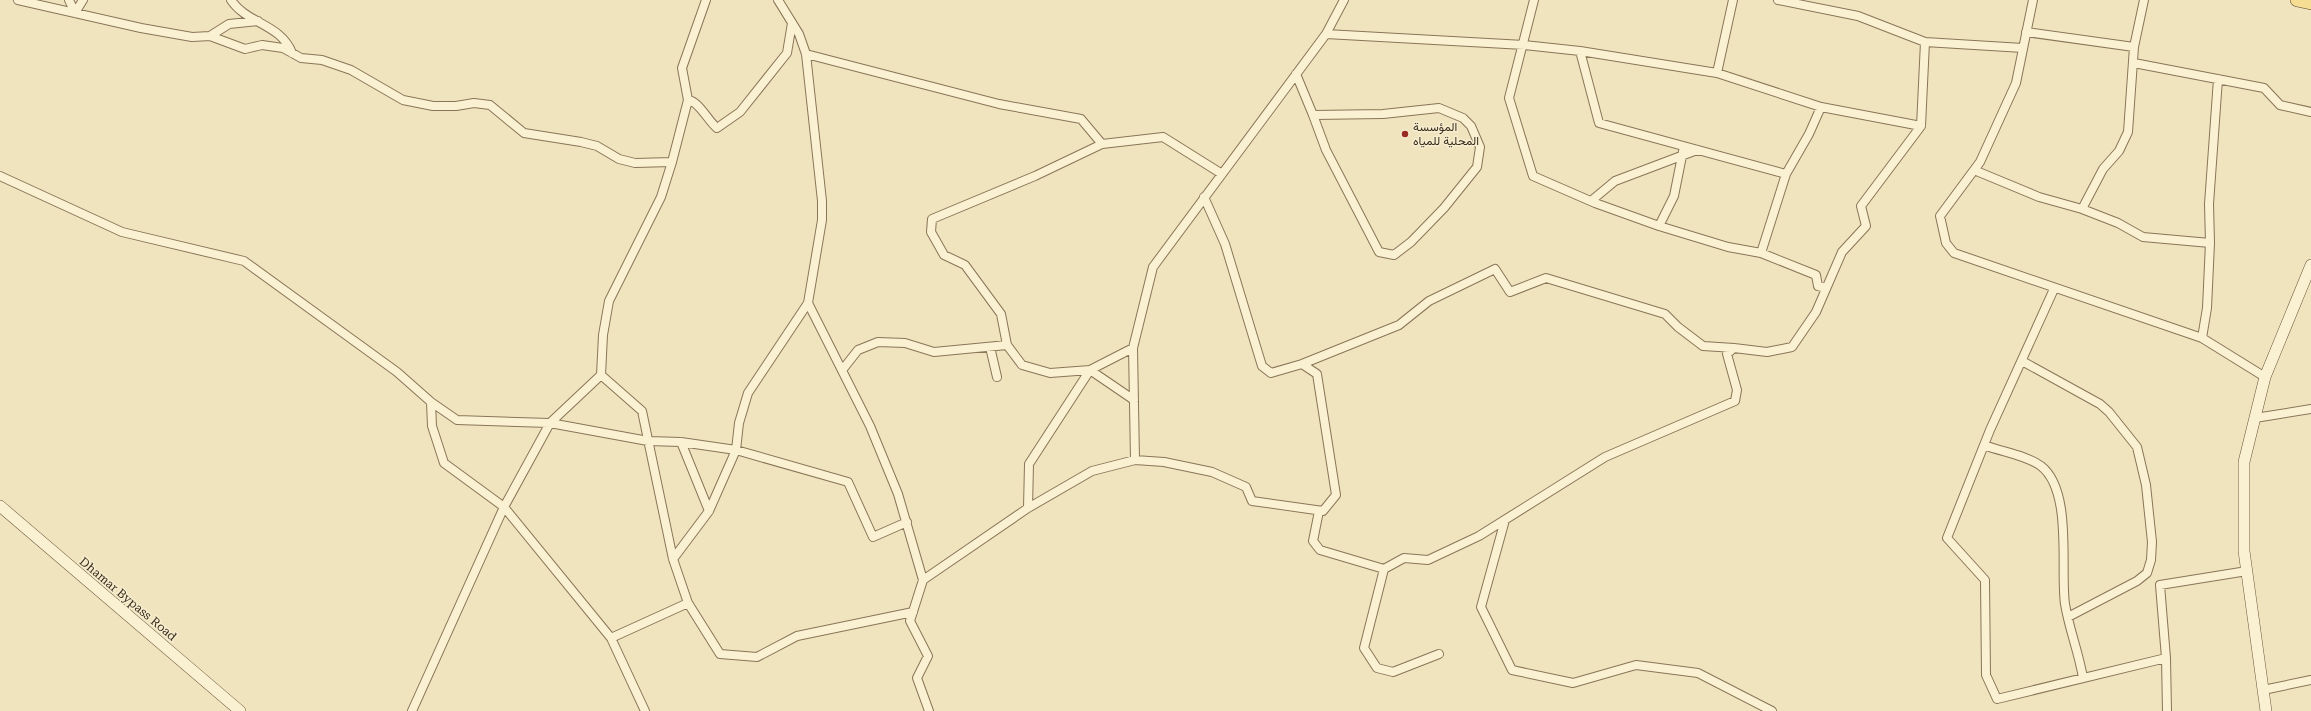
<svg xmlns="http://www.w3.org/2000/svg" width="2311" height="711" font-family="'Roboto Serif',Vazirmatn,serif">
<style>
.lines{fill:none;stroke-linecap:round;stroke-linejoin:round}
.street-casing{stroke:#897557;stroke-width:10}
.secondary-casing{stroke:#6b563a;stroke-width:12}
.primary-casing{stroke:#56422b;stroke-width:14}
.street{stroke:#faf1d2;stroke-width:8}
.secondary{stroke:#faf1d2;stroke-width:11}
.primary{stroke:#f5dd94;stroke-width:13}
.poi-dot{fill:#9a2b24;stroke:#f7eecf;stroke-width:1.5}
.labels{text-anchor:middle;stroke-width:3;stroke-linejoin:round;paint-order:stroke}
.poi-label{font-size:12px;fill:#382b1c;stroke:#f7eecf;text-anchor:start}
.street-label{font-size:12px;fill:#382b1c;stroke:#f7eecf}
</style>
<rect width="100%" height="100%" fill="#f0e4bf"/>
<g class="lines">
<defs>
<path id="street" d="M18,0L141,28L192,37L210,36L245,49L262,45L283,48L301,58L322,60L351,70L403,100L433,106H456L474,103L490,105L524,133L581,142L597,146L619,159L635,163L672,162
M69,0L75,13
M231,0C247,24 281,24 292,53
M778,0L799,34L806,54L822,201V220L808,303L870,426L898,494L923,580
M1534,0L1509,98L1533,176L1595,203L1659,226L1728,247L1761,253L1816,275L1818,286L1826,288
M1778,0L1858,16L1925,42L2023,48
M2033,0L2016,83L1980,162L1940,216L1946,243L1954,253L2202,338L2265,377
M75,13L83,0
M2026,32L2134,47
M1326,34L1524,45L1580,51L1717,73L1821,107L1921,126L1925,42
M210,36L229,24L258,21
M1580,51L1599,123L1786,174
M806,54L999,104L1081,119L1102,144
M2134,63L2264,88L2280,105L2311,112
M1717,73L1733,0
M1296,74L1313,115L1383,114L1439,108L1463,118L1471,126L1480,147L1477,167L1444,208L1411,242L1394,255L1379,252L1326,150L1313,115
M688,100C699,101 708,121 717,128L740,112L787,53L792,23
M1974,170L2039,197L2082,209L2118,223L2143,237L2210,243L2207,308L2202,338
M0,176L122,232L244,261L397,372L431,402L457,420L550,423L601,375L603,335L609,301L661,197L672,162L688,100L682,68L706,0
M1591,201L1615,181L1697,150
M2082,209L2103,169L2119,151L2128,132L2134,47L2144,0
M1659,226L1674,196L1683,151
M2210,243L2209,204L2218,79
M1761,253L1786,174L1809,134L1821,107
M2054,289L1990,430L1947,538L1985,580L1986,675L1997,699L2166,658L2160,585L2247,571
M990,347L997,377
M1133,348L1090,370L1050,373L1022,365L1007,345L1001,314L965,265L944,255L931,232L932,219L1035,176L1102,144L1163,137L1222,174
M2022,361L2100,404L2109,412L2137,447L2146,485L2152,542L2151,560L2147,573L2137,581L2068,617
M1302,364L1399,325L1429,301L1495,269L1510,292L1546,278L1665,314L1678,327L1703,346L1734,348
M843,369L858,350L878,342L905,343L934,352L1007,345
M601,375L642,411L673,559L688,603
M431,402L432,426L444,463L504,507L550,423L648,441L681,442L736,450L848,482L873,537L907,522
M2255,418L2311,409
M681,442L709,511
M1984,445C2002,452 2026,455 2041,466C2073,491 2060,569 2065,604C2069,629 2079,653 2083,678
M1135,460L1133,348L1153,267L1326,34L1344,0
M1028,508L1029,464L1090,370L1134,400
M1319,511L1313,541L1320,550L1384,569L1364,648L1377,668L1393,672L1439,654
M1505,520L1481,607L1512,670L1573,683L1636,665L1698,673L1772,711
M673,559L709,511L736,450L739,423L748,393L808,303
M1384,569L1404,558L1428,560L1479,536L1605,457L1735,401L1737,390L1727,354L1734,348L1767,352L1792,347L1816,312L1842,252L1866,226L1861,206L1921,126
M611,638L688,603L720,654L757,657L797,636L913,612
M2166,658L2167,711
M2263,690L2311,680
M412,711L504,507L611,638L645,711
M929,711L917,678L928,656L910,621L923,580L1028,508L1092,471L1135,460L1164,462L1212,472L1246,487L1252,501L1323,511L1336,495L1317,374L1302,364L1271,373L1262,366L1225,244L1204,197"/>
<path id="secondary" d="M0,506L240,711
M2266,711L2244,551V462L2265,377L2311,265"/>
<path id="primary" d="M2297,0L2311,3"/>
</defs>
<!-- street casing -->
<use href="#street" class="street-casing"/>
<!-- secondary casing -->
<use href="#secondary" class="secondary-casing"/>
<!-- primary casing -->
<use href="#primary" class="primary-casing"/>
<!-- street -->
<use href="#street" class="street"/>
<!-- secondary -->
<use href="#secondary" class="secondary"/>
<!-- primary -->
<use href="#primary" class="primary"/>
</g>
<!-- markers -->
<circle class="poi-dot" cx="1405" cy="134" r="4"/>
<g class="labels">
<!-- poi labels -->
<g class="poi-label">
<text x="1413" y="131">المؤسسة<tspan x="1413" dy="14">المحلية للمياه</tspan></text>
</g>
<!-- street labels -->
<g class="street-label">
<text transform="translate(128 599) rotate(40)" y="4">Dhamar Bypass Road</text>
</g>
</g>
</svg>
